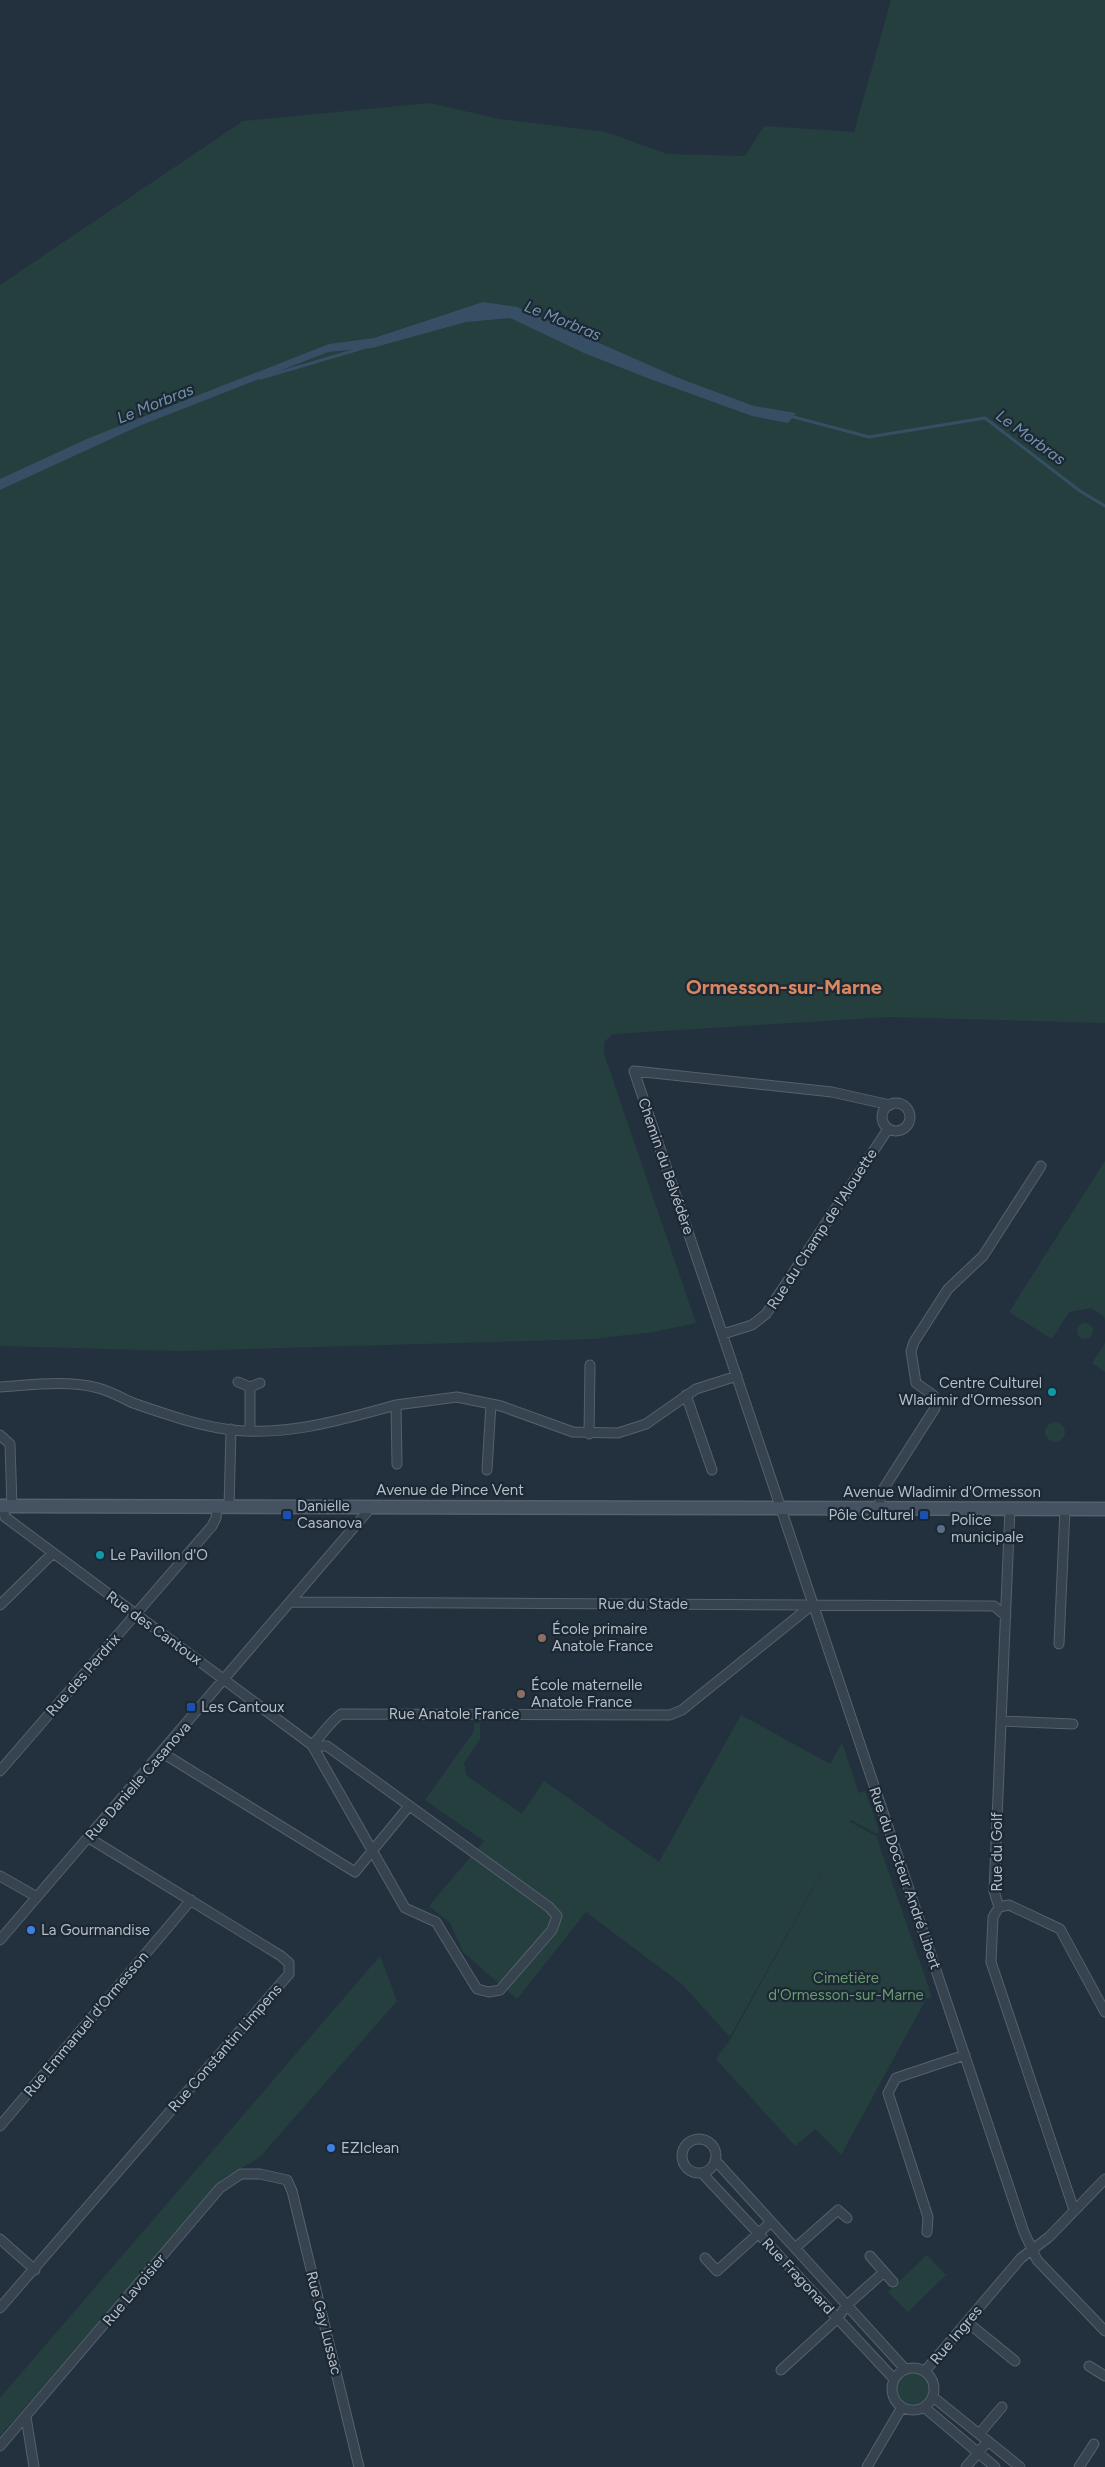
<svg xmlns="http://www.w3.org/2000/svg" width="1105" height="2467" font-family="Figtree,sans-serif">
<style>
.green{fill:#253f3f}
.water{fill:#364f65}
.lines{fill:none;stroke-linecap:round;stroke-linejoin:round}
.stream{stroke:#364f65;stroke-width:3}
.street-casing{stroke:#55616c;stroke-width:11}
.secondary-casing{stroke:#55616c;stroke-width:15}
.street{stroke:#37434e;stroke-width:9}
.secondary{stroke:#455261;stroke-width:12}
.culture-dot{fill:#0f9aa8;stroke:#1c2833;stroke-width:2}
.transit-dot{fill:#1a4fb4;stroke:#1c2833;stroke-width:2}
.service-dot{fill:#5c6f8a;stroke:#1c2833;stroke-width:2}
.education-dot{fill:#8d6e63;stroke:#1c2833;stroke-width:2}
.shop-dot{fill:#3f7fe0;stroke:#1c2833;stroke-width:2}
.labels{text-anchor:middle;stroke-width:4.5;stroke-linejoin:round;paint-order:stroke}
.street-label{font-size:15px;fill:#b3bec9;stroke:#1c2833}
.poi-label{font-size:15px;fill:#b3bec9;stroke:#1c2833;text-anchor:start}
.park-label{font-size:15px;fill:#699b70;stroke:#1c2833}
.water-label{font-size:16px;font-style:italic;fill:#7292ad;stroke:#1c2833}
.district-label{font-size:20px;font-weight:bold;fill:#d88760;stroke:#1c2833}
</style>
<rect width="100%" height="100%" fill="#23313e"/>
<!-- green -->
<path class="green" d="M891,0H1105V1023L889,1017L613,1034L604,1042V1054L696,1323L653,1332L592,1339L181,1351L0,1346V285L243,121L430,103L499,119L606,132L667,154L745,156L764,126L854,132Z
M1105,1161V1321L1104,1316L1091,1308L1069,1312L1052,1339L1009,1312Z
M1077 1331a8 8 0 1 1 16 0a8 8 0 1 1-16 0Z
M1105,1343V1372L1092,1363Z
M1045 1432a10 10 0 1 1 20 0a10 10 0 1 1-20 0Z
M741,1715L830,1764L842,1743L859,1793L865,1791L879,1830L877,1834L851,1820L850,1822L876,1836L932,1997L926,1999L841,2155L815,2129L795,2146L716,2059L731,2038L849,1823L730,2037L682,1984L586,1912L517,1999L463,1952L450,1923L429,1906L484,1841L425,1800L474,1731V1723H480V1739L464,1763L466,1775L522,1814L544,1781L659,1862Z
M380,1956L397,2001L259,2158L222,2179L0,2436V2398Z
M927,2255L946,2275L908,2312L888,2292Z
M897 2388a16 16 0 1 1 32 0a16 16 0 1 1-32 0Z"/>
<!-- water -->
<path class="water" d="M483,302L517,307L681,379L754,406L796,413L788,423L752,416L650,379L584,353L510,318L466,322L372,348L328,352L139,426L0,490V479L89,438L329,344L374,338Z"/>
<g class="lines">
<!-- stream -->
<path class="stream" d="M261,378L363,348
M790,416L869,437L985,418L1080,491L1105,506"/>
<defs>
<path id="street" d="M882 1117a14 14 0 1 1 28 0a14 14 0 1 1-28 0Z
M890,1105L832,1092L634,1071L1024,2232L1037,2260L1105,2331
M723,1334L752,1325L766,1314L888,1129
M238,1382L250,1387L260,1383
M0,1387C31,1385 68,1380 98,1388C110,1391 122,1398 133,1403C165,1414 199,1426 232,1430C289,1436 341,1420 396,1405
M686,1395L712,1470
M250,1431V1387
M589,1434L590,1365
M0,1435L10,1444L12,1506
M397,1464L396,1405L457,1397L501,1406L573,1432L618,1433L646,1424L696,1389L737,1376
M487,1470L491,1404
M3,1506L5,1517L312,1745L405,1908L436,1922L477,1989L489,1992L500,1990L552,1930L557,1916L549,1907L327,1746L312,1745
M229,1508L231,1429
M880,1508V1498L884,1488L935,1408L933,1395L916,1383L911,1351L914,1342L948,1289L983,1256L1041,1166
M1010,1508L994,1891L999,1907L993,1917L991,1962L1074,2210
M291,1602L994,1606L1006,1616
M0,1605L53,1553
M1059,1644L1065,1509
M1001,1721L1073,1724
M312,1745C324,1733 328,1724 341,1714L670,1715L682,1710L812,1605
M160,1754L169,1757L355,1872L409,1806
M0,1771L212,1526L216,1518L217,1508
M0,1876L37,1897
M999,1907L1009,1905L1060,1929L1105,2012
M0,1940L367,1512L368,1507
M0,2126L191,1900
M682 2156a17 17 0 1 1 34 0a17 17 0 1 1-34 0Z
M715,2160L905,2369
M702,2173L894,2379
M927,2232L928,2217L888,2093L896,2078L965,2055
M0,2239L35,2270
M795,2248L838,2210L847,2218
M870,2256L893,2282
M705,2258L717,2271L771,2222
M0,2308L289,1974V1963L281,1956L89,1838
M967,2322L1015,2361
M1089,2366L1105,2376
M892 2389a21 21 0 1 1 42 0a21 21 0 1 1-42 0Z
M781,2370L837,2319L847,2305L884,2272
M925,2371L1021,2258L1049,2237L1105,2179
M933,2397L1020,2467
M924,2407L995,2467
M26,2417L34,2467
M979,2434L1002,2407
M0,2446L220,2188L241,2174H260L287,2180L292,2191L359,2467
M867,2467L902,2407
M966,2467L988,2441
M1079,2467L1094,2444"/>
<path id="secondary" d="M0,1506L1105,1509"/>
</defs>
<!-- street casing -->
<use href="#street" class="street-casing"/>
<!-- secondary casing -->
<use href="#secondary" class="secondary-casing"/>
<!-- street -->
<use href="#street" class="street"/>
<!-- secondary -->
<use href="#secondary" class="secondary"/>
</g>
<!-- markers -->
<g class="culture-dot">
<circle cx="1052" cy="1392" r="5"/>
<circle cx="100" cy="1555" r="5"/>
</g>
<g class="transit-dot">
<rect x="282" y="1510" width="10" height="10" rx="2.5"/>
<rect x="919" y="1510" width="10" height="10" rx="2.5"/>
<rect x="186" y="1702" width="10" height="10" rx="2.5"/>
</g>
<circle class="service-dot" cx="941" cy="1529" r="5"/>
<g class="education-dot">
<circle cx="542" cy="1638" r="5"/>
<circle cx="521" cy="1694" r="5"/>
</g>
<g class="shop-dot">
<circle cx="31" cy="1930" r="5"/>
<circle cx="331" cy="2148" r="5"/>
</g>
<g class="labels">
<!-- street labels -->
<g class="street-label">
<text transform="translate(666 1166) rotate(71)" y="5">Chemin du Belvédère</text>
<text transform="translate(822 1229) rotate(-57)" y="5">Rue du Champ de l'Alouette</text>
<text x="450" y="1495">Avenue de Pince Vent</text>
<text x="942" y="1497">Avenue Wladimir d'Ormesson</text>
<text x="643" y="1609">Rue du Stade</text>
<text transform="translate(154 1628) rotate(36)" y="5">Rue des Cantoux</text>
<text transform="translate(83 1675) rotate(-49)" y="5">Rue des Perdrix</text>
<text x="454" y="1719">Rue Anatole France</text>
<text transform="translate(138 1781) rotate(-49)" y="5">Rue Danielle Casanova</text>
<text transform="translate(997 1852) rotate(-90)" y="5">Rue du Golf</text>
<text transform="translate(905 1878) rotate(71)" y="5">Rue du Docteur André Libert</text>
<text transform="translate(86 2024) rotate(-50)" y="5">Rue Emmanuel d'Ormesson</text>
<text transform="translate(225 2048) rotate(-49)" y="5">Rue Constantin Limpens</text>
<text transform="translate(798 2276) rotate(47)" y="5">Rue Fragonard</text>
<text transform="translate(134 2290) rotate(-50)" y="5">Rue Lavoisier</text>
<text transform="translate(324 2323) rotate(76)" y="5">Rue Gay Lussac</text>
<text transform="translate(956 2335) rotate(-50)" y="5">Rue Ingres</text>
</g>
<!-- poi labels -->
<g class="poi-label">
<text x="1042" y="1388" text-anchor="end">Centre Culturel<tspan x="1042" dy="17">Wladimir d'Ormesson</tspan></text>
<text x="297" y="1511">Danielle<tspan x="297" dy="17">Casanova</tspan></text>
<text x="914" y="1520" text-anchor="end">Pôle Culturel</text>
<text x="951" y="1525">Police<tspan x="951" dy="17">municipale</tspan></text>
<text x="110" y="1560">Le Pavillon d'O</text>
<text x="552" y="1634">École primaire<tspan x="552" dy="17">Anatole France</tspan></text>
<text x="531" y="1690">École maternelle<tspan x="531" dy="17">Anatole France</tspan></text>
<text x="201" y="1712">Les Cantoux</text>
<text x="41" y="1935">La Gourmandise</text>
<text x="341" y="2153">EZIclean</text>
</g>
<!-- park labels -->
<g class="park-label">
<text x="846" y="1983">Cimetière<tspan x="846" dy="17">d'Ormesson-sur-Marne</tspan></text>
</g>
<!-- water labels -->
<g class="water-label">
<text transform="translate(563 320) rotate(22)" y="6">Le Morbras</text>
<text transform="translate(155 403) rotate(-22)" y="6">Le Morbras</text>
<text transform="translate(1031 437) rotate(36)" y="6">Le Morbras</text>
</g>
<!-- district labels -->
<g class="district-label">
<text x="784" y="994">Ormesson-sur-Marne</text>
</g>
</g>
</svg>
